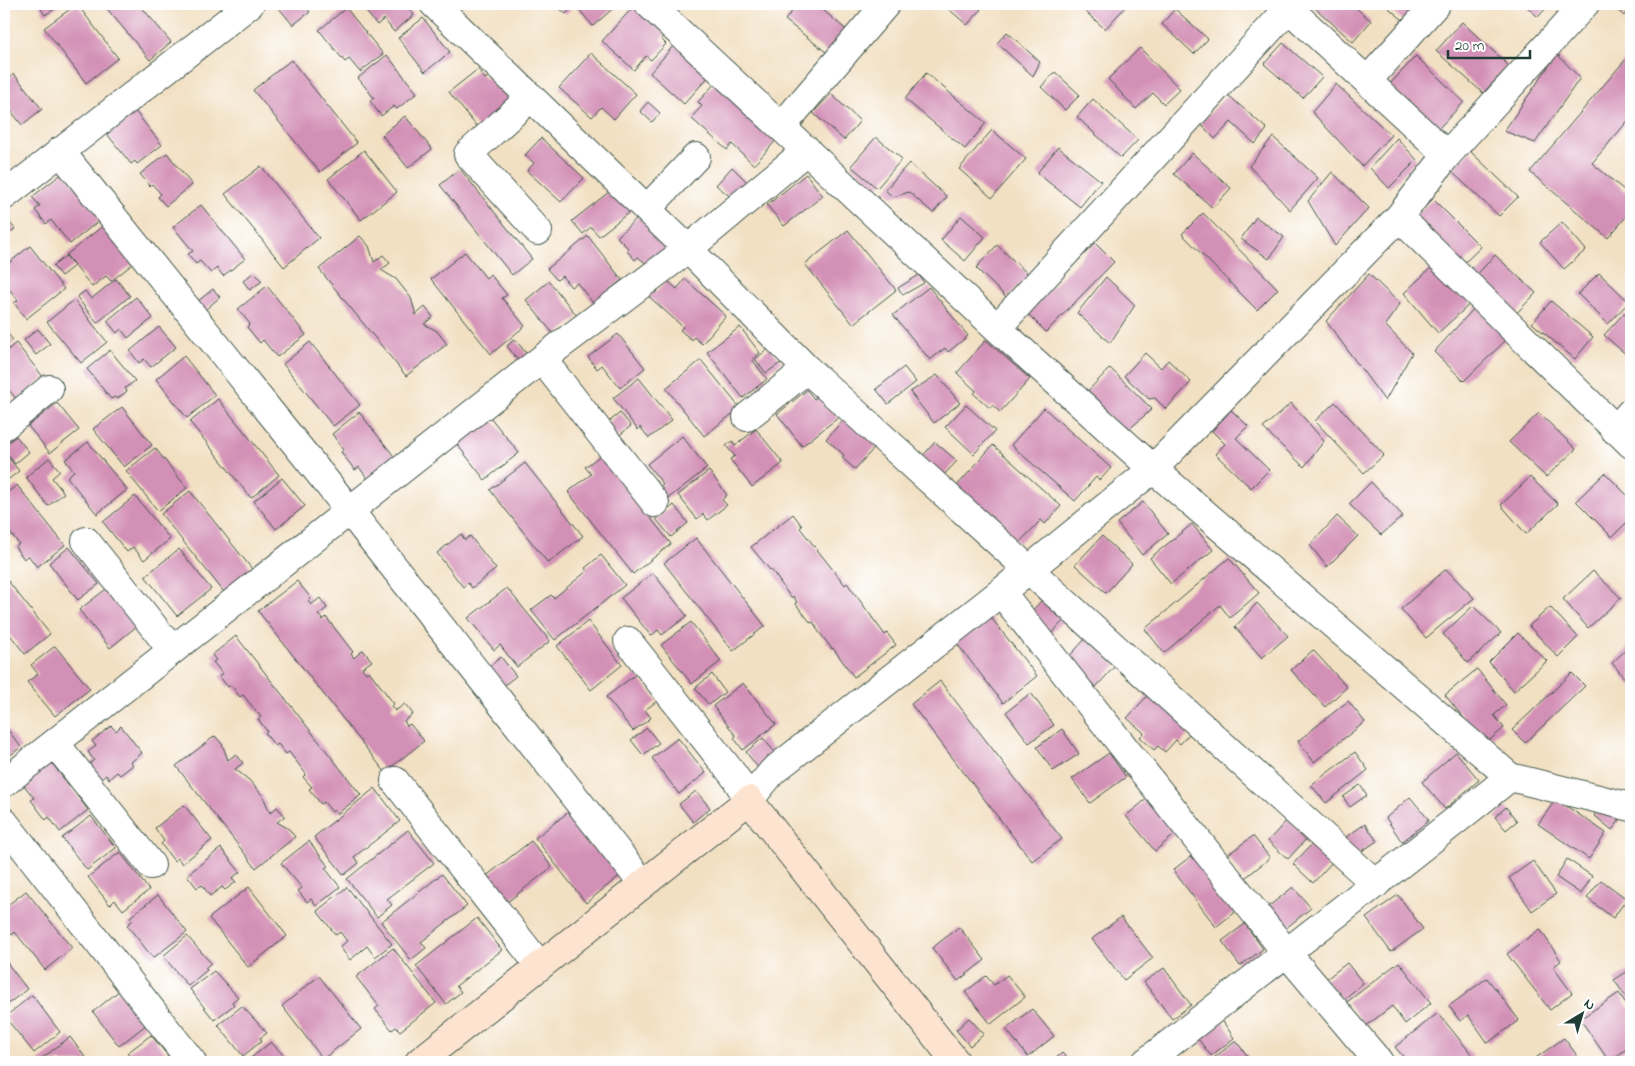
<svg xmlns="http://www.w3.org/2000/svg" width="1635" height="1066" font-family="'Indie Flower',sans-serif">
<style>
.building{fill:#d390b6}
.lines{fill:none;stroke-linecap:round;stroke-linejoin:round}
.street-casing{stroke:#3f5549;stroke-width:30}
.secondary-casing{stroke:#3f5549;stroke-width:30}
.street{stroke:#fff;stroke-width:28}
.secondary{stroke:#fde4d1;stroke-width:28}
</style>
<rect width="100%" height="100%" fill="#fff"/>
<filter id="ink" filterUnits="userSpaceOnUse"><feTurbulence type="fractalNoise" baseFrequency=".02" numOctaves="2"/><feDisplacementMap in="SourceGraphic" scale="10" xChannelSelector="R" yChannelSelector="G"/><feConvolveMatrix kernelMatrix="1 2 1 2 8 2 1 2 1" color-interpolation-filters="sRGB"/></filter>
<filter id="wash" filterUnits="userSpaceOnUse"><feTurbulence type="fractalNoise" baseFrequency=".0096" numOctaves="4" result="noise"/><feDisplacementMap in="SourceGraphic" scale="20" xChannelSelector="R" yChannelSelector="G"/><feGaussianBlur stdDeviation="1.12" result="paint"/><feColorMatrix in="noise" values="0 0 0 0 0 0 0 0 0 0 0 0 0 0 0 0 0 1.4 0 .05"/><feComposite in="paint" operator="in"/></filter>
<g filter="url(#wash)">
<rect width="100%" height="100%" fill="#f2e0c3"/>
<g id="blocks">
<!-- building -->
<path class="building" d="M38,4H63L45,15Z
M77,4L118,58L86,83L44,28Z
M103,4H139L171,42L150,60Z
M282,4H303L310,12L293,25L278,7Z
M360,4H405L414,15L394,32L384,19L377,25Z
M548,4H575L566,14L554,4L551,7Z
M577,4H618L593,26L575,5Z
M798,4H816L850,33L831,56L785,20Z
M943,4H974L981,10L967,25Z
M1077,4H1128L1105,29Z
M1317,4H1352L1371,21L1353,42L1314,7Z
M1384,4H1418L1404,21Z
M1524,4H1550L1538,17Z
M1612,4H1631V6L1624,16L1611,5Z
M635,5L667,33L661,39L666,44L651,60L646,56L634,70L602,41Z
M346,8L383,54L360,72L349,59L345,62L319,30Z
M1175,9L1208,39L1194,54L1162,24Z
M423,18L450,52L425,72L398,38Z
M1462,22L1509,66L1483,93L1436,51Z
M1007,32L1040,62L1033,76L997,43Z
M1283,43L1322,77L1303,98L1264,64Z
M675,44L710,75L684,104L650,73Z
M1140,48L1180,89L1164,104L1153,93L1136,109L1108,79Z
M591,53L636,94L614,119L601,107L592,117L559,88Z
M1631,53V117L1592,163L1631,196V211L1608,238L1530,172Z
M1557,54L1580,78L1535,143L1504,131Z
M387,55L417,93L397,109L394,106L381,116L370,101L374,98L358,78Z
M1416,56L1464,102L1436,131L1388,86Z
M291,60L357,143L320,172L253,90Z
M478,69L485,79L492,74L513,100L478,128L449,92Z
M1055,72L1080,95L1065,110L1041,87Z
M926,73L986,123L965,149L905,99Z
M14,74L42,109L22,125L4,102V82Z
M717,81L779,137L754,165L732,144L727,150L691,118L702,106L698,102Z
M1336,84L1391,135L1362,166L1312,112Z
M831,94L860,121L844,140L813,113Z
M1228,95L1267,129L1255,144L1231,122L1215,139L1200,123Z
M1093,99L1138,140L1121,158L1077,117Z
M648,102L660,113L652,122L640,111Z
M135,111L162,145L137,164L135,161L131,164L107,134Z
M405,116L432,149L408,168L382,135Z
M992,130L1026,159L992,198L959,169Z
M876,137L902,159L877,188L851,166Z
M1273,137L1318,178L1290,210L1249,166Z
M541,138L584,178L561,202L527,171L534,163L525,155Z
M1397,138L1417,160L1389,188L1370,168Z
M1058,147L1101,181L1080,207L1037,173Z
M364,150L397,192L361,220L328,179Z
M1470,151L1518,197L1499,216L1451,171Z
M167,153L192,185L166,206L158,197L161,194L152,184L150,186L140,174Z
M1192,153L1231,188L1213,208L1174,174Z
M909,163L947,197L933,213L909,192L893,197L885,190Z
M261,166L319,238L284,267L225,194Z
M732,167L747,182L732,198L716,185Z
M460,169L532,259L512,275L440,185Z
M64,172L101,219L70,244L51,220L46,224L35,210L40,206L32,197Z
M1332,172L1369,208L1335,246L1308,201Z
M806,174L823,196L784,226L767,205Z
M614,188L632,210L599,236L591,227L583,234L572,221Z
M1433,199L1481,247L1461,266L1413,218Z
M201,205L245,259L223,276L217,268L211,273L200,261L196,264L188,254L193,251L173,227Z
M1203,213L1278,289L1257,310L1182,234Z
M641,214L675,246L653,269L638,257L635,260L627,251L629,249L617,237Z
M4,216L15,229L4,238Z
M961,216L985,237L965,261L941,240Z
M1256,217L1284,237L1269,259L1241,239Z
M1562,222L1586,250L1564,269L1540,242Z
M104,225L134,263L111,281L106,276L92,287L66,255Z
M848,230L896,290L853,324L805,264Z
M360,236L369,246L374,262L383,255L390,263L381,270L396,279L411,298L416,315L425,307L433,317L424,324L437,331L447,344L406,376L319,269Z
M588,236L622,280L593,303L577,283L571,287L562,276L557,280L547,269Z
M1095,243L1114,262L1046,332L1027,313Z
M997,245L1029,275L1007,298L976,268Z
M30,246L64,289L26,319L14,303L18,300L4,283V275L7,272L4,267Z
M465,252L486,278L490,274L507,295L502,298L525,326L491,354L431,279Z
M1495,255L1536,293L1511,319L1471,281Z
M66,256L74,266L61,276L53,266Z
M1434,265L1471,303L1438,333L1404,293Z
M254,272L262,281L250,290L243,281Z
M1599,273L1629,302L1608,324L1578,294Z
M1369,274L1400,304L1385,325L1412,353L1385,401L1326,321Z
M919,275L924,283L903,295L898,288Z
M1106,277L1135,305L1110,343L1077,313Z
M116,279L130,296L97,323L77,297L85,291L91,299Z
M685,279L726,316L702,344L694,337L692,340L680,330L683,327L646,294L650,289L655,293L667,280L677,289Z
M549,281L578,317L555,336L526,300Z
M267,286L306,335L277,357L263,340L260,343L247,327L250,324L238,309Z
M929,287L968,336L948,352L945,348L930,360L893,315Z
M213,289L220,297L204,311L197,302Z
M136,297L153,318L128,338L121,329L117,333L107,321Z
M74,300L107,342L81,363L47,322Z
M1551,301L1593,337L1575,359L1532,323Z
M1477,305L1509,337L1464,381L1434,352Z
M1624,313L1631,319V359L1604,335Z
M159,327L176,347L151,367L144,359L139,363L130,351Z
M740,327L760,353L752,359L767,379L743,398L707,352Z
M4,329L13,340L4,347Z
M38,329L50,344L36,355L24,340Z
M618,334L645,368L620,388L602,365L597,369L588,357Z
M515,339L529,357L521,364L507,346Z
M986,340L1030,379L1000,412L992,405L990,408L974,394L976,391L957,373Z
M310,342L360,405L333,426L283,364Z
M16,343L44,378L17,400L4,384V353Z
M770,348L782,362L766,373L755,359Z
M110,350L135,381L125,388L127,391L117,399L115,397L111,399L87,369Z
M1145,353L1161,368L1168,360L1191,382L1166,409L1155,398L1149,399L1124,376Z
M184,356L215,395L187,418L156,379Z
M701,360L740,408L704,436L666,388Z
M904,367L916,382L888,404L876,389Z
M1110,368L1152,409L1126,432L1084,395Z
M937,375L960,403L934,423L910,392Z
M639,378L672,420L649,438L640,427L638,430L613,398Z
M807,390L814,399L821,394L839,417L802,446L777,414Z
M218,399L279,475L251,498L190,422Z
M1335,402L1384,455L1364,473L1315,421Z
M57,403L79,430L50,453L28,426Z
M1291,403L1324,441L1304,467L1263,428Z
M966,405L995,431L974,454L945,427Z
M122,407L152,445L124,467L93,429Z
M1044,408L1111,468L1100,480L1096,477L1075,501L1011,445Z
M1231,410L1248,426L1236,438L1269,470L1251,488L1215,454L1225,444L1212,431Z
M359,412L397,460L370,482L359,467L355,470L341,452L344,450L332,434Z
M620,413L631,426L617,437L606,424Z
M1539,413L1576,449L1546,477L1509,442Z
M847,416L878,444L855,469L842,458L844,455L826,439Z
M490,417L519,453L485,480L456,443Z
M756,429L783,463L752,487L730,459L735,456L726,446L732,441L735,446Z
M16,436L29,452L15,464L4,450V446Z
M682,436L707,468L666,500L657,488L663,484L647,464Z
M88,442L127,490L97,514L67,477L74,471L65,460Z
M935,442L957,461L941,478L920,459Z
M993,445L1061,506L1045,524L1041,520L1019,543L956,487Z
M155,448L187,488L158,511L126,471Z
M4,452L19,471L9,479L4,472Z
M601,455L671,544L633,574L568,492L591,474L585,467Z
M49,458L60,471L52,478L64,493L48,506L26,477Z
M525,463L583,536L548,563L490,490Z
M709,471L727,495L722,500L727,505L708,520L703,514L697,519L678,495Z
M1605,473L1631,499V518L1612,537L1576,501Z
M1530,477L1558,504L1526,534L1501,505Z
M282,478L305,506L276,529L254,501Z
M1371,482L1403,516L1381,535L1349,504Z
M17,485L65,545L37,567L28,555L24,559L15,547L19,544L4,525V495Z
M190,491L252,569L224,592L161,514Z
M135,496L170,539L144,560L133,547L127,552L103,522Z
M1143,502L1168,534L1142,555L1117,523Z
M674,505L688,523L671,537L656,519Z
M793,514L802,526L800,528L845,585L847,583L885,635L887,633L896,645L854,677L833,648L832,649L816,628H817L813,622L811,623L795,603L797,602L793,596L791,598L771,569L770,570L751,547Z
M1337,516L1358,536L1327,567L1310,545Z
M1192,524L1213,550L1171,584L1150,558Z
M461,534L465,540L470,536L496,569L472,588L468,583L463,587L437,553Z
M1102,536L1132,564L1106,593L1075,565Z
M696,538L765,626L733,651L664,563Z
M69,547L99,584L78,600L49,563Z
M179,549L211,589L177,616L145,576Z
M601,555L625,585L555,640L531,610L551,595L554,598L587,571L585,568Z
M1229,558L1259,593L1230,618L1220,605L1164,653L1145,629Z
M1446,569L1474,598L1426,638L1401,609Z
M1593,571L1621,598L1588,628L1563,599Z
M653,573L687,616L662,635L658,630L651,636L621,598Z
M8,581L50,634L25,654L4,627V584Z
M297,581L311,598L308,601L311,605L320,598L327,608L318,615L323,620L326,617L353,652L351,654L354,658L363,650L372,661L362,668L366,673L369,671L394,704L391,706L395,711L405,704L413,714L404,721L407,726L410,724L424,741L385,772L258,611Z
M507,588L550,641L517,667L500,645L494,650L468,618Z
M106,589L137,626L110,648L79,610Z
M1042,600L1064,620L1049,636L1028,615Z
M1257,603L1288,636L1262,658L1235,627Z
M1473,606L1501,633L1468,663L1443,634Z
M1550,607L1578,637L1558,657L1529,626Z
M989,615L1037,676L1003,703L955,641Z
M588,621L622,665L591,690L557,646Z
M691,622L721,661L692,684L661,645Z
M1518,633L1547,661L1514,691L1489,662Z
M236,636L361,795L337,814L334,810L332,812L324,802L321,804L309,789L312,787L303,777L306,774L289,752L286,754L278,744L275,746L265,733L267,731L258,719L261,717L243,695L240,697L231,685L228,687L219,676L223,674L213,662L216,660L212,655Z
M1086,638L1116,665L1096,687L1066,660Z
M1631,645V686L1612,663Z
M55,646L90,689L55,716L27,682L38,674L31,665Z
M1313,650L1347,687L1325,707L1291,670Z
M501,657L516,676L498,690L484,671Z
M1477,669L1506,705L1494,715L1504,728L1485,744L1445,695Z
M1572,673L1585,686L1525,743L1512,730Z
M636,674L657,701L645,710L651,718L633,731L606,697Z
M712,674L725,692L709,705L695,688Z
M940,681L1062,839L1032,861L911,704Z
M743,683L776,724L743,750L734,738L736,736L713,706Z
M1031,693L1054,725L1029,743L1006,712Z
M1150,693L1192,731L1180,744L1176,740L1165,752L1158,746L1154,750L1140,737L1144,733L1127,718Z
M1348,701L1365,722L1314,762L1298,741Z
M4,725L21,747L4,760Z
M111,726L116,731L121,726L142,753L131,762L133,765L120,775L117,772L109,779L106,775L99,781L87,766L94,760L88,752L96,746L92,741Z
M647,728L659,743L643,755L631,740Z
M1062,729L1079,754L1053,771L1037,747Z
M215,736L222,744L228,760L236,754L243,763L235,769L249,780L263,796L270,813L277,807L285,816L277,822L289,829L295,837L256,868L176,766Z
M678,738L706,773L679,794L652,758Z
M763,738L777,755L759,769L746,752Z
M1355,752L1368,770L1326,803L1311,785Z
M1456,752L1479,780L1445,809L1422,782Z
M1109,753L1126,777L1090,803L1072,779Z
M51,762L88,810L60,832L49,817L46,820L31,800L34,798L23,784Z
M1360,785L1367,795L1350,807L1343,797Z
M375,788L400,821L354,857L359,863L344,875L314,837Z
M696,791L710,808L693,822L679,804Z
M1150,796L1179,831L1155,851L1126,816Z
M1410,797L1429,820L1402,842L1386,818Z
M1556,799L1606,833L1589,859L1538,824Z
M184,805L212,840L182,864L178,858L174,861L161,844L164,841L155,828Z
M1602,805L1620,820L1612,830L1594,815Z
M1506,807L1517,821L1506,830L1495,817Z
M571,810L622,874L586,903L535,838Z
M91,816L116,848L87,870L62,838Z
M1289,818L1309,836L1288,859L1268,841Z
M1365,824L1377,841L1355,856L1343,839Z
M408,830L434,863L387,899L392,905L377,917L347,879Z
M1253,836L1270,858L1245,878L1227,855Z
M309,841L328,866L325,868L340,887L316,906L311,899L307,902L298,891L302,888L281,863Z
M531,841L552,867L506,903L485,877Z
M1314,842L1334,860L1313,883L1293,864Z
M221,848L240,872L232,878L236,882L225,890L222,887L210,896L202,885L197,888L187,875Z
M1199,850L1236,911L1216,927L1173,870Z
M120,852L149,890L123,910L115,900L110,905L88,877Z
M1567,859L1592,876L1581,894L1556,877Z
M1533,861L1556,894L1532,911L1509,878Z
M442,874L467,906L421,942L426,948L411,960L381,922Z
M1601,880L1627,899L1613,918L1587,898Z
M249,887L287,936L248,967L209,918Z
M347,887L392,944L375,957L367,946L350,960L340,947L347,941L340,932L336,935L317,911Z
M1293,887L1311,908L1285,929L1268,907Z
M26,891L72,948L45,970L15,932L12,935L4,925V908Z
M158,895L187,932L153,958L127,925L133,920L130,917Z
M1398,895L1423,929L1391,952L1366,918Z
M1121,917L1153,958L1124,980L1092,939Z
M477,918L502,950L456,986L461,992L446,1004L416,966Z
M1245,924L1263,949L1240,966L1222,941Z
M959,927L985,960L958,981L932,948Z
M1540,929L1561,961L1553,967L1572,993L1550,1010L1507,954Z
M187,936L211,963L205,968L207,970L188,986L163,956Z
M393,948L436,1003L400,1031L396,1027L392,1030L375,1009L379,1006L356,977Z
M4,959L27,989L4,1007Z
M1399,962L1431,1003L1405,1024L1392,1006L1366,1026L1347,1002Z
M1347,963L1363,983L1342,1001L1325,980Z
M1164,968L1191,1005L1172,1019L1144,982Z
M1631,969V1004L1614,980Z
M214,971L238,997L232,1002L234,1005L214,1020L190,989Z
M1007,975L1025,997L991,1024L965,992L986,976L994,985Z
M319,976L361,1029L323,1059L282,1006Z
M1487,978L1519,1020L1488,1043L1468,1015L1460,1021L1449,1006Z
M120,990L147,1024L119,1046L93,1012Z
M1619,993L1631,1011V1046L1609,1061L1580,1019Z
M32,995L60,1032L34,1053L5,1017Z
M242,1006L267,1033L260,1038L262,1041L243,1056L218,1025Z
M1032,1009L1054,1036L1028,1057L1006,1029Z
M1438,1013L1473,1056L1466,1062H1408L1395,1047Z
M1220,1017L1234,1038L1211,1056L1195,1035Z
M969,1018L984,1034L970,1046L956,1030Z
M151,1035L173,1062H134L127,1053Z
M70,1037L89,1062H37Z
M1564,1038L1582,1062H1530Z
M1236,1041L1252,1062H1219L1215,1057Z
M271,1042L290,1062H248L247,1061Z
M1062,1053L1071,1062H1051Z"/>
</g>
</g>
<g filter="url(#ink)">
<use href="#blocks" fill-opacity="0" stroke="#3f5549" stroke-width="1"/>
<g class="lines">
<defs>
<path id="street" d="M434,4L688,249L807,369L1376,884
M649,4L997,328L1153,469L1510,777L1631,807
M1284,4L1447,155
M1367,81L1436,4
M531,97L468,154L538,231
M782,126L886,4
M60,151L349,510L643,884
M4,196L250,4
M647,209L696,157
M1399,217L1631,444
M997,328L1289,8
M542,359L655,503
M747,417L807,369
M4,426L49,389
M1615,430L1631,412
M86,541L172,650
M1001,592L1286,952L1379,1062
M628,641L735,777L749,800L773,771L1001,592L1153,469L1399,217L1447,155L1585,4
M55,743L151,865
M395,781L540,966
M4,783L542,359L688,249L807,150
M4,822L192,1062
M1146,1062C1267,967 1390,874 1510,777"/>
<path id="secondary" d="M419,1062L749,800L956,1062"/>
</defs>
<!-- street casing -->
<use href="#street" class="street-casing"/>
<!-- secondary casing -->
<use href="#secondary" class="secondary-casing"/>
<!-- street -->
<use href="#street" class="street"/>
<!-- secondary -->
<use href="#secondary" class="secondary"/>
</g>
</g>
<!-- margin -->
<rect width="1635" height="1066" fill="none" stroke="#fff" stroke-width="20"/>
<!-- north arrow -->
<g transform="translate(1582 1014) rotate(38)" stroke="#ffffff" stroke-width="4" paint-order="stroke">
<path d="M0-4L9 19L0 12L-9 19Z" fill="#1f3d34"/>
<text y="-8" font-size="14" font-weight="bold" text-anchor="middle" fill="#1f3d34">N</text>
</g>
<!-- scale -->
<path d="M1448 50v8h82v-8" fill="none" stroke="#1f3d34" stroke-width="2.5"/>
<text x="1455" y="50" font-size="15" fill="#1f3d34" stroke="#ffffff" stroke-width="4" paint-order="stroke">20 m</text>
</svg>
